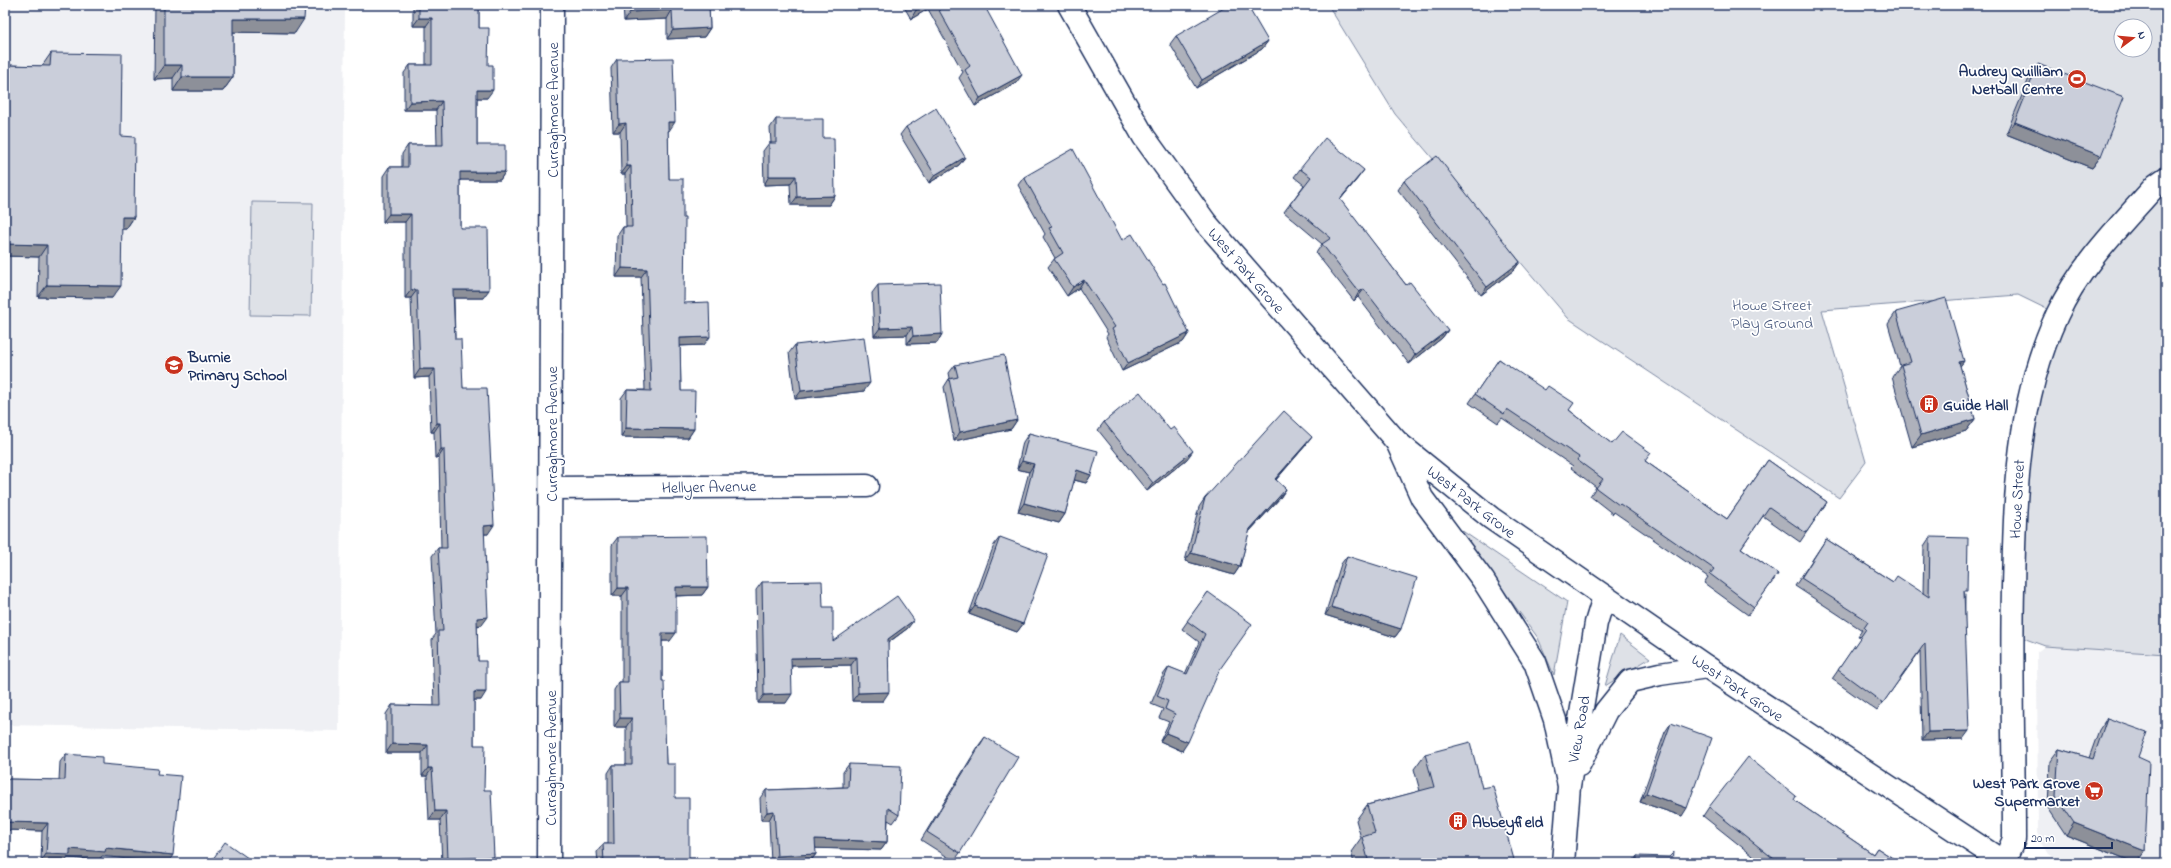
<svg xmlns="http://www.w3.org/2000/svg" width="2171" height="868" font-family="'Indie Flower',sans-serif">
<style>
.built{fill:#eff0f4}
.green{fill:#dee1e7;stroke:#7c88a2;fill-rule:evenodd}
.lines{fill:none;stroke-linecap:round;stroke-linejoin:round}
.minor-casing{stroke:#1b2f5e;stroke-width:25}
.tertiary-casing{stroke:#1b2f5e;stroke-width:25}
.secondary-casing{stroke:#1b2f5e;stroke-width:25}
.minor{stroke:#fff;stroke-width:22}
.tertiary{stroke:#fff;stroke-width:22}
.secondary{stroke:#fff;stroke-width:22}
.wall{fill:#aeb1bb;stroke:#1b2f5e}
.shaded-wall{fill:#8d9099;stroke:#1b2f5e}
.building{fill:#caceda;stroke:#1b2f5e}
.labels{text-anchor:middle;stroke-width:3.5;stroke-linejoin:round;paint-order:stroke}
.poi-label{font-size:16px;font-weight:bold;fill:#1b2f5e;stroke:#fff;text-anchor:start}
.street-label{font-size:16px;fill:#1b2f5e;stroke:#fff}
.park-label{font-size:16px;fill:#4c5c80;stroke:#fff}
</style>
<rect width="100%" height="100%" fill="#fff"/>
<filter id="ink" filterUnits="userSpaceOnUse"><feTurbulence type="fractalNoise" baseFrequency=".025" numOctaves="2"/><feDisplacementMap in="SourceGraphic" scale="8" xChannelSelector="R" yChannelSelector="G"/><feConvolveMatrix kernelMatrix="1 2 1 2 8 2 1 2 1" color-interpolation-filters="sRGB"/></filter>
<g filter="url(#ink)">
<!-- built -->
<path class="built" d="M5,5H345L339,731L5,725Z
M2045,646L2166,654V863H2063L2049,854L2038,838L2037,652Z"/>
<!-- green -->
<path class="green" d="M1328,5H2166V654L2045,646L2012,634L2014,500L2057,314L2018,295L1822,310L1866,462L1839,498L1568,318L1395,114ZM2121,26H2145V50H2121Z
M252,202L313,203L311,316L250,315Z
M1458,528L1567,602L1554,675L1538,638Z
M1620,635L1650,658L1605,686Z"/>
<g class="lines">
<defs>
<path id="minor" d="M551,488L867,486
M2004,862L2014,839C2014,755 2011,671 2013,588C2015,495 2017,401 2057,315C2080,265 2120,226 2156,185L2166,178
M549,863L552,5"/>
<path id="tertiary" d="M1397,442L1422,498L1483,580L1535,662L1555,720L1569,786
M1579,765L1606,711L1630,681L1660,674L1707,667
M1563,863L1569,786L1596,623L1604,597"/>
<path id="secondary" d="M1069,5L1144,137L1206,223L1397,442L1491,518L1707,667L2005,863"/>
</defs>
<!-- minor casing -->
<use href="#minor" class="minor-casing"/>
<!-- tertiary casing -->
<use href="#tertiary" class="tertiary-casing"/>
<!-- secondary casing -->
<use href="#secondary" class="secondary-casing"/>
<!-- minor -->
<use href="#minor" class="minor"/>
<!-- tertiary -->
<use href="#tertiary" class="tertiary"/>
<!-- secondary -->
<use href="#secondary" class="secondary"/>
</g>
<!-- wall -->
<path class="wall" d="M155,5H305L295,33L233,32V77L223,91H173V78L154,79Z
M413,5H479V28L487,98H477V145L505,172L500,180H460V228L483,298H454L455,339L463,388L488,534H484L482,625L477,626L478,661L481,700H474V745L484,790L494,857L490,863H442L440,820H429L427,776H422V753H386V714L392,705L434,706L432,639L436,634L432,556L438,548H441L439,457L435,458L434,432H431L429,377L414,378L411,298H405V222H383V176L389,167H402V154L408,145H437L436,110H404V73L410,65H426V26H413Z
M623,5H709L710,28L704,37L667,39V19L624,21Z
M903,5H984L1016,83L975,106L959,78L963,72L928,9L911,19Z
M1176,36L1268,41L1262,49L1196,88L1170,44Z
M51,53L121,136L134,217L126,229H121L112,298L38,297L39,257L5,256V65L42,66Z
M617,59L669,131H668L669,179L684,303L704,345L680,346L681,391L694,429L688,438L621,437V398L627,390H645L641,277H616L617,236L623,227H626L625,174H621L620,132H613L611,68Z
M2038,64L2101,156L2092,168L2006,134L2030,76Z
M776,119L823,138L835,196L829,205H791L790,184L764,185L763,151L769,143H771L770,128Z
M906,127L965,157L959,165L929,183L900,135Z
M1300,169L1358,178L1340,200L1406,285L1448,330L1442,338L1409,364L1358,297L1354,301L1316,253L1322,244L1284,212L1304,185L1294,177Z
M1024,177L1122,240L1189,333L1183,342L1122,371L1106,337L1108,334L1079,288L1067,296L1048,267L1055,258L1043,237L1045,234L1018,185Z
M1404,181L1520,262L1514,270L1481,295L1398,190Z
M878,285L942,334L937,343L907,344V335L874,336L872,293Z
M1896,312L1964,361L1960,366L1975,419L1966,431L1912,447L1892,377L1900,366L1888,324Z
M795,345L864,391L795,399L789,353Z
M1499,359L1569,410L1612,444L1645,461L1727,519L1768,460L1827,502L1800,542L1763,516L1741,548L1778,574L1748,615L1704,583L1708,577L1614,512L1613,514L1590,496L1596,487L1571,468L1573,466L1502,418L1498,423L1469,403Z
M955,365L1017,420L1011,429L954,441L944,387L949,379L950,378L949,373Z
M1104,422L1187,459L1147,491L1098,430Z
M1029,433L1091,475L1086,483L1074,480L1065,514L1059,523L1018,512L1029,472L1017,469L1023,442Z
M1306,445L1276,480L1286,489L1280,498L1249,532L1240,566L1234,575L1185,561L1199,507L1205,498Z
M618,537L708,587L702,595L676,596L670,641H662V681L666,764L675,798L689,863H598L597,852L603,844H608V773L613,765H626V727H614V690L619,682H622V596H612V545Z
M1000,537L1023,624L1017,632L969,614L994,545Z
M1930,537L1965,594L1963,739L1922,740L1920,651L1877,711L1832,679L1861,637L1858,636L1862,630L1795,586L1826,539L1893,582L1923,593L1924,546Z
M1347,556L1401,629L1395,637L1325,615L1341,564Z
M762,582L823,607L833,641L908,628L888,643L883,701H852L851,665L792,666L786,703H758L756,590Z
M1208,592L1219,670L1182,751L1160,741L1169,722L1159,718L1163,709L1151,704L1163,675L1169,667L1185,674L1199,642L1182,629Z
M2107,718L2138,757L2145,851L2136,863L2066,835L2048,808L2050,761L2059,749L2089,758L2099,730Z
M1671,723L1682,816L1640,802L1665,732Z
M985,737L960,853L954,861L921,840L979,745Z
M66,754L102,764V856L99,860L68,858L41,862L42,831L5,830V779L59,780L60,762Z
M1425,754L1482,788L1515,863H1354L1351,852L1361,838L1356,820L1367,805L1420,791L1414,769Z
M849,764L899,815L893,823L888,820L887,842L881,850L815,848L816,854L810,862L771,863L769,820H761L760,798L766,790L843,787V772Z
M1794,800L1873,854L1877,848L1900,863H1762L1703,816L1709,807Z
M1637,856L1673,863H1632Z"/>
<!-- shaded-wall -->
<path class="shaded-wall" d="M926,5H931L928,9L911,19L916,10Z
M672,10L667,19L624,21L630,12Z
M419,18H432L426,26H413Z
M233,19H304L295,33L224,32Z
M710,28L704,37L667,39L673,30Z
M1268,41L1262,49L1196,88L1202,80Z
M164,65H182L173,78L154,79Z
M1022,75L1016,83L975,106L980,98Z
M182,77H233L223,91H173Z
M477,90H493L487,98H471Z
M442,101L436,110H404L410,102Z
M668,122H675L669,131H662Z
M2015,122L2101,156L2092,168L2006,134Z
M626,123L620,132H613L619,124Z
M965,157L959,165L929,183L935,175Z
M627,166H631L625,174H621Z
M1364,170L1358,178L1334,207L1340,199Z
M460,172H505L500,180H455Z
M769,176H796L790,184L764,185Z
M835,196L829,205H791L797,197Z
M389,214H411L405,222H383Z
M122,217H134L126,229H113Z
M5,244L47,245L39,257L5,256Z
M1520,262L1514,270L1481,295L1487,287Z
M622,268L647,269L641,277H616Z
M1084,280L1079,288L1067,296L1073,287Z
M47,285L121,286L112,298L38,297Z
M1364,289L1358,297L1354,301L1359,292Z
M411,290H417L411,298H405Z
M453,290H489L483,298H448Z
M912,327L907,335L874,336L880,328Z
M1448,330L1442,338L1409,364L1415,355Z
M1189,333L1183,342L1122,371L1128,363Z
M942,334L937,343L907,344L913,336Z
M710,337L704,345L674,346L680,338Z
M1964,361L1955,373L1959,362Z
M420,369H435L429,377L414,378Z
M870,383L864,391L795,399L801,391Z
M1975,419L1966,431L1912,447L1921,435Z
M1017,420L1011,429L954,441L960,432Z
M437,423H440L434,432H431Z
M626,428L694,429L688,438L621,437Z
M1312,437L1306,445L1269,487L1275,479Z
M441,449H444L439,457L435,458Z
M1193,451L1187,459L1147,491L1153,483Z
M1022,461L1034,464L1029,472L1017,469Z
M1077,470L1091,475L1086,483L1071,479Z
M1286,489L1280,498L1244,537L1250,529Z
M1024,503L1065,514L1059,523L1018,512Z
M494,525L488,534H478L484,526Z
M1191,553L1240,566L1234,575L1185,561Z
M676,587H708L702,595L670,596Z
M618,588H628L622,596H612Z
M975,606L1023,624L1017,632L969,614Z
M1331,607L1401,629L1395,637L1325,615Z
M488,617L482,625L471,626L477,618Z
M914,620L908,628L882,647L888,639Z
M662,633H676L670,641H657Z
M857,657L851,665L786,666L791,658Z
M474,692H486L481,700H468Z
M889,692L883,701H852L858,693Z
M792,694L786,703H758L764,695Z
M620,718H632L626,727H614Z
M1969,731L1963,739L1922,740L1928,732Z
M1166,733L1188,742L1182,751L1160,741Z
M392,744L428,745L422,753H386Z
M428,768H432L427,776H422Z
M1646,793L1687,808L1682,816L1640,802Z
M435,811H446L440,820H429Z
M774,811L769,820H761L767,812Z
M5,822L48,823L42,831L5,830Z
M2074,823L2145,851L2136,863L2066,835Z
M815,839L887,842L881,850L809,848Z
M106,848L173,855L168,863H162L102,856L99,860L68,858L64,863L41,862L46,854L70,849Z
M816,854L810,862L772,863L777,856Z
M494,857L490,863H445L448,859Z"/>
<!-- building -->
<path class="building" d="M164,5H305L304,19H233V77H182V65H164Z
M419,5H479V28H489L488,65H493V90H477V145H505V172H460V228H488L489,290H453L455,339H461L463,388H487L494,525L484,526L488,617L477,618L478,661H486V692H474V745H485L484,790H491L494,857L448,859L446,811H435L432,768H428V745L392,744V705L440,706L438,631H443L438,548H447L444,449H441L440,423H437L435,369H420L417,290H411V214H389V167H408V145H443L442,101L410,102V65H432V18H419Z
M630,5H709L710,28L673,30L672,10L630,12Z
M914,5H926L916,10Z
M936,5H984L1022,75L980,98L965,70L970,66Z
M1229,5H1247L1268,41L1202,80L1176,36Z
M51,53L122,54L121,136L135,137L134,217H122L121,286L47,285V245L5,244V65L50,66Z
M673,58L675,122H668L669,179H683V218H685L684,303L709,302L710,337L680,338L681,391H695L694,429L626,428L627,390L651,391L647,269L622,268L623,227H632L631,166H627L626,123L619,124L617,59Z
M2038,64L2124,97L2101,156L2015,122Z
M936,108L965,157L935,175L906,127Z
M776,119H823V138H834L835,196L797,197L796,176H769V143H776Z
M1325,138L1364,170L1340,199L1406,285L1410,282L1448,330L1415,355L1364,289L1359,292L1322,244L1331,238L1290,204L1311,177L1300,169Z
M1073,149L1122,240L1132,234L1163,284L1165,283L1189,333L1128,363L1112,329L1115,327L1084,280L1073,287L1054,259L1063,253L1049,228L1052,227L1024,177Z
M1437,156L1520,262L1487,287L1404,181Z
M940,283L942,334L913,336L912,327L880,328L878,285Z
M1946,298L1964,361L1959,362L1975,419L1921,435L1901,365L1911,362L1896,312Z
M864,337L870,383L801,391L795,345Z
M1004,355L1017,420L960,432L949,379L958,377L955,365Z
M1499,359L1545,390L1548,386L1574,403L1569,410L1612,444L1622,432L1651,453L1645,461L1727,519L1768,460L1827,502L1806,533L1769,507L1741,548L1778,574L1754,607L1710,574L1714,569L1620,504L1619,505L1596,488L1603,479L1577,460L1579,457L1507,409L1504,414L1475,394Z
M1140,392L1170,430L1174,427L1193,451L1153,483L1104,422Z
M1284,411L1312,437L1275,479L1286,489L1250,529L1240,566L1191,553L1205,498Z
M1029,433L1098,451L1091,475L1077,470L1065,514L1024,503L1034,464L1022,461Z
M707,536L708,587H676V633H662V681H664L666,764H675V798H689V863H604L603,844H614L613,765H632V718H620L619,682H628V588H618V537Z
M1000,537L1048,555L1023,624L975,606Z
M1930,537L1968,538L1967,591H1964L1969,731L1928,732L1925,643L1883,703L1838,670L1866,629L1864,627L1868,621L1801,578L1826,539L1893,582L1897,576L1929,597Z
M1347,556L1417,578L1401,629L1331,607Z
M822,581L823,607H833V641L897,596L914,620L888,639L889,692L858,693L857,657L791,658L792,694L764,695L762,582Z
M1208,592L1252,624L1220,669L1188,742L1166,733L1175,714L1165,709L1168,701L1157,696L1169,667L1187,674L1205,634L1187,621Z
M2107,718L2147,732L2138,757L2149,762L2145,851L2074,823L2056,796L2059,749L2093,759Z
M1671,723L1712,738L1687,808L1646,793Z
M985,737L1018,757L960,853L927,832Z
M1470,742L1482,788L1493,786L1515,863H1369L1362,837L1375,833L1367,805L1434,787L1425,754Z
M66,754L102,757V764L158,769L157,774L181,776L173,855L106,848L105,852L70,849V855L46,854L48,823L5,822V779L65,780Z
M1748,757L1796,796L1794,800L1873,854L1877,848L1900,863H1771L1774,859L1709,807Z
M849,764L901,766L899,815L888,808L887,842L815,839L816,854L777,856L774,811L767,812L766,790L848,787Z
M225,842L255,863H210Z
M1674,852L1673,863H1637V856L1669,857Z"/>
</g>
<!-- icons -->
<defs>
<symbol id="stadium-disc" viewBox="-11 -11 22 22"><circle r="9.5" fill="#c8321e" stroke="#fff"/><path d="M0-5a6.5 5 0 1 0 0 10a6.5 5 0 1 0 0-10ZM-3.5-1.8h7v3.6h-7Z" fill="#fff"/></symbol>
<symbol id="school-disc" viewBox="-11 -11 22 22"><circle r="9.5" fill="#c8321e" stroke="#fff"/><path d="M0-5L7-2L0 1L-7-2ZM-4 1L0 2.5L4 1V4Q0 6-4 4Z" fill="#fff"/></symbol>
<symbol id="building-disc" viewBox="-11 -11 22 22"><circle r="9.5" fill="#c8321e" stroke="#fff"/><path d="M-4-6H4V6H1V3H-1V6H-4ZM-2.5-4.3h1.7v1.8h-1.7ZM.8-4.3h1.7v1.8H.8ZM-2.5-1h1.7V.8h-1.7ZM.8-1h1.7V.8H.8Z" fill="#fff"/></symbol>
<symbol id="supermarket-disc" viewBox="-11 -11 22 22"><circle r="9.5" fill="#c8321e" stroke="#fff"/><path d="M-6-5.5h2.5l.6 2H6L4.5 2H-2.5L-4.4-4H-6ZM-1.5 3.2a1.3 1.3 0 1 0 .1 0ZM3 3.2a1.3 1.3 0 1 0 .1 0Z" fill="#fff"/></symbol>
</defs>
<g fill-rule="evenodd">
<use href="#stadium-disc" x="2066" y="68" width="22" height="22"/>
<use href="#school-disc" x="163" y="354" width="22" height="22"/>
<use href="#building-disc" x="1918" y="393" width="22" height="22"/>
<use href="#supermarket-disc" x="2083" y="780" width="22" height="22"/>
<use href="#building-disc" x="1447" y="810" width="22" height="22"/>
</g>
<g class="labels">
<!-- poi labels -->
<g class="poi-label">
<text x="2063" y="76" text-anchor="end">Audrey Quilliam<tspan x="2063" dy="18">Netball Centre</tspan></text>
<text x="188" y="362">Burnie<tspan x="188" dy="18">Primary School</tspan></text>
<text x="1943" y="410">Guide Hall</text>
<text x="2080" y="788" text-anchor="end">West Park Grove<tspan x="2080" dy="18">Supermarket</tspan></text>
<text x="1472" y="827">Abbeyfield</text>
</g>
<!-- street labels -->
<g class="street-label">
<text transform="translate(552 110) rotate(-90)" y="6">Curraghmore Avenue</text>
<text transform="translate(1247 270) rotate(49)" y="6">West Park Grove</text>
<text transform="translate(551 434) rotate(-90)" y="6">Curraghmore Avenue</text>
<text transform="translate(709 486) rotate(-1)" y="6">Hellyer Avenue</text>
<text transform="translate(2016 499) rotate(-87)" y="6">Howe Street</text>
<text transform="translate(1472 501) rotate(38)" y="6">West Park Grove</text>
<text transform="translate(1738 687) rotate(34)" y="6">West Park Grove</text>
<text transform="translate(1578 729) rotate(-80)" y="6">View Road</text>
<text transform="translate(550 758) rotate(-90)" y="6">Curraghmore Avenue</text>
</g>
<!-- park labels -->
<g class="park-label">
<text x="1772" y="310">Howe Street<tspan x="1772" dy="18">Play Ground</tspan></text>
</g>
</g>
<!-- margin -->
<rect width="2171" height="868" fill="none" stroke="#fff" stroke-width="20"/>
<rect x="10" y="10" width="2151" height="848" fill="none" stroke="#1b2f5e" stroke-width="1.5" filter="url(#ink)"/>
<!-- north arrow -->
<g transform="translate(2133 38) rotate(74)"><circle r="19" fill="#ffffff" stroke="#a4acbf"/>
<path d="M0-3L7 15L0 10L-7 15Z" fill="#c8321e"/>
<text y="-6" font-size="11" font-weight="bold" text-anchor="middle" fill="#1b2f5e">N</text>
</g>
<!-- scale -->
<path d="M2025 842v6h87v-6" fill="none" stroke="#1b2f5e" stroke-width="2"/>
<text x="2031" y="842" font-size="12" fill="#1b2f5e" stroke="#ffffff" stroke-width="3" paint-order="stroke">20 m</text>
</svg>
